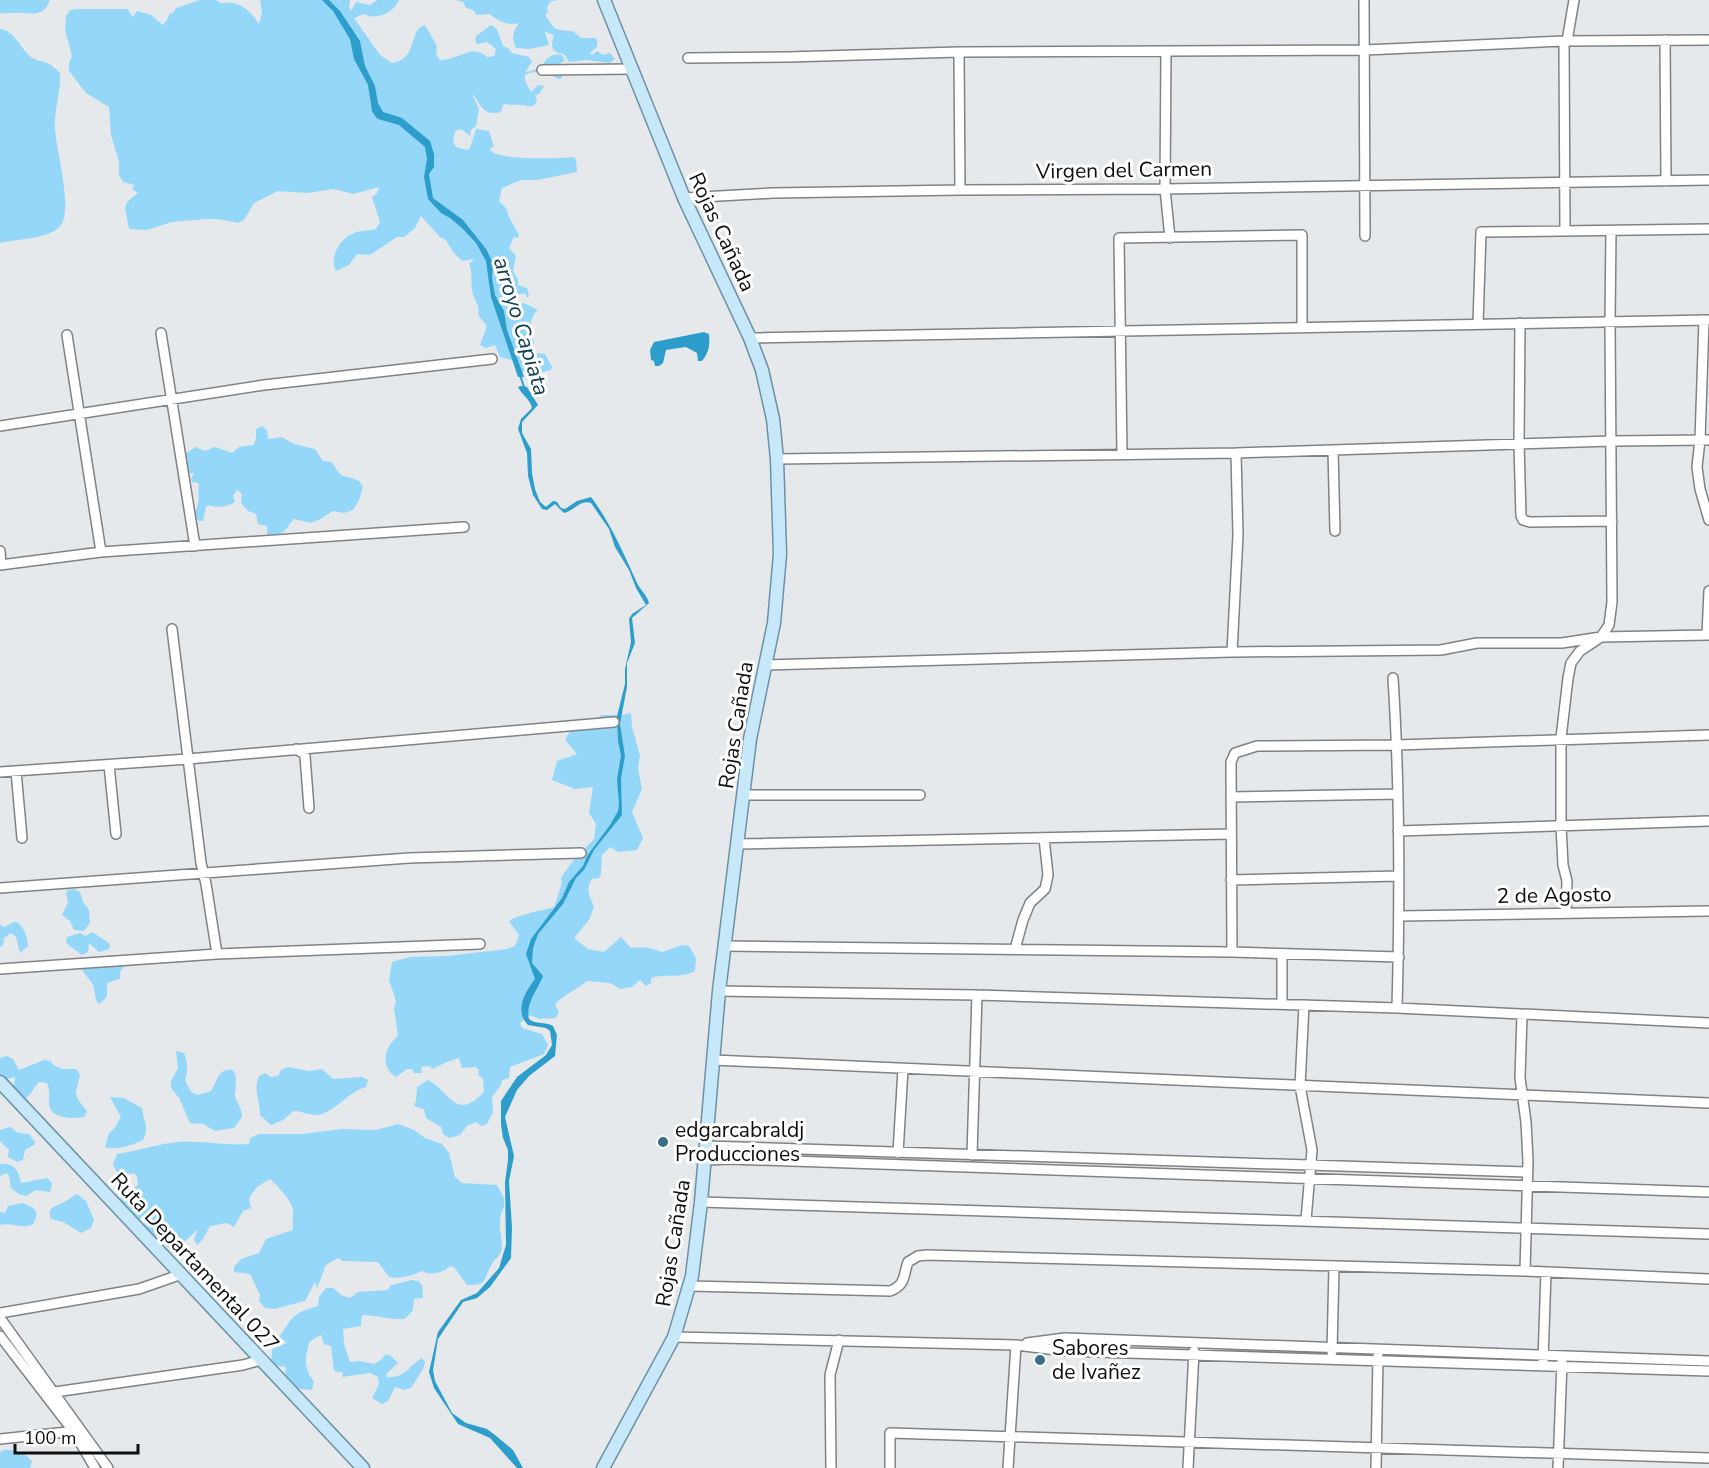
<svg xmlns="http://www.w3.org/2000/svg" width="1709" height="1468" font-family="'Nunito Sans',sans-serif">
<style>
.green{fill:#95d7f8}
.water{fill:#2d9ecc}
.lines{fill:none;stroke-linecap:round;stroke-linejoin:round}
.stream{stroke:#2d9ecc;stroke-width:2}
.minor-casing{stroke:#808284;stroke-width:12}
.major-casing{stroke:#6d91a4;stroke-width:15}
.minor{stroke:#fff;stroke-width:9}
.major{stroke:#c6e8f8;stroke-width:12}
.poi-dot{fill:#376f89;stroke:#fff;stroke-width:2}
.labels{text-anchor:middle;stroke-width:6;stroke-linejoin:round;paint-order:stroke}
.street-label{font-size:21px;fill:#0d0e0f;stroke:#fff}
.poi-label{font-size:21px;fill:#0d0e0f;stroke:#fff;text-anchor:start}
.water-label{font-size:22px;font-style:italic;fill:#114053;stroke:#fff}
</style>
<rect width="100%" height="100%" fill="#e6e9eb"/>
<!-- green -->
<path class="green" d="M0,0H50C45,15 35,14 21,13C14,12 7,14 0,13Z
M200,0H216L221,3C239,0 250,10 259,24L262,12L260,0H350L349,7L351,11L356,2L370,5L377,0H399C395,12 375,21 364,14L354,18L380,55L392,63C419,59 408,29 425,25L437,46L436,54L440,60C459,60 472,43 487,57L494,56L496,49L487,42L477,44L475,40L476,36L491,25L497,29L503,46L508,48L512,53L529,57L532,62L525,72C529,71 532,71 536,69C547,65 545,52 562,55L565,60L557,66L562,73V78L559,79C547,74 540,68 525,75V80L530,91H532L538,85L544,86L539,94L535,95L537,101C532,110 529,105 521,105C516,104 512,106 506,104L503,105L501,112C481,117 482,103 472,94L479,109L476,126L471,130L470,136L461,129L455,131L453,142L456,147L467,150L470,148L476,129L489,131L494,147L490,148L491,151C499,160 559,159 573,157L576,159L577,172L537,180H521L502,188L499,201L506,208L509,217L519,235L518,238L514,237L509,248L516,256L513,271L518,279V285L527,288L529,296L527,298L525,293L517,295L513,298L516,303H524L538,310C527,319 532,331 534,343L529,355L531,357L536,353L545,354L552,367L551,370L539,373L521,372L518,362L500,357L495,345L486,348L480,345L487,326L478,315C480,308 477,304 474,297C469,286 474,274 469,264L474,259L462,261L453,252L446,240L440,237L421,216L415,228L404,237H397L370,255L357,254L349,265L336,271C329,258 339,240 352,234C359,230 369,231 376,229L380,222L372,197L377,193L379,187L353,194L334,189L307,193L278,191L254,203L244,220L238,223L218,219H206L172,222L147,230L129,229L125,208L127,202L138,193L132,189L135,185L123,182L119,175V162L111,135L109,107L86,93L69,71V63L72,56L65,30L66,16L70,10L77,9H127L133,17L137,11L151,15L163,25L167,20L170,13L172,14L176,8Z
M455,0H559L551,1L547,7L548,13L545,14C554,31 555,30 573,31L581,38H595L597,40V47L590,53L592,55L597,51L603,55L610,53L615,59L610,63L586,60L569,62L564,54L558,53L553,50L552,43L554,35L545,32L549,45L530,49L516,48C511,40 513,30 519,23C510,26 498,22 490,14L477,15L473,10L466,8L463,2Z
M0,29C15,31 20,48 31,57C36,61 43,61 49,64C53,66 57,70 60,73C61,92 54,110 55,128C56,150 73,209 61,225C51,239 17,239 0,243Z
M262,426L267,430L268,439L282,437L294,444L315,449L323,461L332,462C343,482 343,473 359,481L363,487L359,500L353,510L344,513L333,511L319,520L310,523L294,519C284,530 285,537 267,534V526L258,524L256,514L248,511L241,503L242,494L237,490L233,496L235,502C228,507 216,508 208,505L206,507L203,521H199L196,518L195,512C201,502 197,494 199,483L192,482L191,479L194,473H188L186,465L188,459L184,456L186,453L196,447L205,451L215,447L232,453L239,447L254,445L256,438V429Z
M631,713L632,727L640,756L638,768L642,789L632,812L643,838L637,850L618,852L610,847L602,855L601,874L599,878L592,879C585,890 590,896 594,907L589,920L574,938L588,949L604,952L621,937L631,948C642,946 652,948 662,952L682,945L689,946L696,958L695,971C680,979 666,973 651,978V983L646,986L640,980L632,987L620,989L610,983L587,981C580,987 558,999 555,1005L559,1012L556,1018L539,1019L530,1015L520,1023L522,1028L542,1034L548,1045L544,1054L510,1067L509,1078L502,1080L501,1085L492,1097L493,1112L487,1124L481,1126L476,1122L467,1126L460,1135L449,1138L443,1134L441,1127L426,1118L424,1109L414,1106L416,1101L417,1087L428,1080C451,1092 455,1122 484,1092L483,1079L478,1074L479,1070L476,1067L462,1068L459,1058L447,1062L432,1069L430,1066L421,1067L422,1073H414L412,1069H407L396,1077C379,1067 385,1046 398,1036L394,1008L396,1001L389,980L392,962L410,957L447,956L507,949L515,946L519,935L509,921C519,914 541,911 554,907L562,883L561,878L572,862L594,839L596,824L589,813L593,787L575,789L552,780L557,761L577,754L565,740L574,724L595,722L601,715H622Z
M74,889L80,892L83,902L89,910L90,923L84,931L74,930L70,921L62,915L68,902L66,893L68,890Z
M14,922H17C24,928 28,937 28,946L20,953L16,937L11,933L4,938L3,945L0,947V924L4,927Z
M92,932L109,943L110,946L109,949L99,952L89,943L88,952L82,955L67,944L66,940L67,937L80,933L86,936Z
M122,963L124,966L120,972V979L107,983V997L99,1004C94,998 96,996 94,989C93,981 83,974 80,966Z
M176,1051L184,1053C188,1063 188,1069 185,1080L191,1092L198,1095L211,1091C218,1081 217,1068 233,1070L236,1077L235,1097L241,1110L242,1117L234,1128L215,1131L203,1124L190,1123L179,1098L171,1088V1081L178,1068Z
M7,1056L13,1059L19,1070L44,1060L50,1061L55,1066L63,1069H76L80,1074C77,1094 70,1091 87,1111L84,1117C73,1119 48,1119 49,1102C49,1095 50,1091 47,1083L39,1082C32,1089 31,1097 21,1101L13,1091L15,1077L7,1079L0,1083V1058Z
M288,1067L308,1071L322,1069L333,1079L362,1077L368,1080L366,1087C348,1092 339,1108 322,1114C312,1117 303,1111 294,1111L283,1120L271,1125L260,1115C260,1101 253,1090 259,1076L265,1073L271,1077L278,1076L281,1070Z
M110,1097L124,1098L142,1108C143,1122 150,1126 143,1140C132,1145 117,1151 105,1147L109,1133L114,1129L121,1117Z
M398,1124L414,1130L425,1138L442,1144L449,1153L455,1177L462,1183L497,1185L504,1198V1207C496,1220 502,1234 502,1248C501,1256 495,1258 492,1264C483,1278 489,1286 467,1285L454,1267L450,1266C443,1273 431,1276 422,1271C412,1276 400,1279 389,1277L378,1262L343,1261L338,1258L326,1265L317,1288L315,1282L305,1301L274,1309L265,1308L259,1301L260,1295L250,1274L234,1272V1267L241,1259L259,1253L266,1239L293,1230C292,1223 293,1217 293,1210C293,1202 276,1184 270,1179L257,1187L249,1198L251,1208L243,1211L234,1227L227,1223L210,1226L203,1239L197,1245L194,1239L198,1229L174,1252L165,1245L162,1234L155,1237H149L142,1217L139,1221L119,1218L115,1201L138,1185L137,1177L135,1174L117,1173L113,1164L117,1154C137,1151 157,1144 178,1142C201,1140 225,1146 249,1144L250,1138L259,1134H302L342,1129L376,1130Z
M10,1127L18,1133L29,1134L35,1142L34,1145L25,1150L23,1160L17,1162L8,1157L9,1150L0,1141V1130Z
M0,1164C14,1162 19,1171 21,1183L47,1178L52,1183L51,1190L49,1192L36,1190L26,1196L19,1194L11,1188L9,1176L7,1173L0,1176Z
M77,1194L86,1201L94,1220L91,1228L81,1233L63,1222L51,1219C46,1207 55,1207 64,1202C69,1200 72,1196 77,1194Z
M22,1203C34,1207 41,1211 33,1224C22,1230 12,1222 0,1225V1212L5,1213L8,1206Z
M412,1280L418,1281L422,1285L423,1298L414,1299L413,1310L405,1319C388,1320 377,1315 362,1315L361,1326L343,1329L344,1344L350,1362L360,1361L374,1364L381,1360L386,1354L391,1356L398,1363L386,1374L387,1377C404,1379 409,1366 422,1358L425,1362L423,1369L411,1388L404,1390L395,1387L388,1401L382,1404L372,1398L379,1384L378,1377L370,1373L342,1377L343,1373L334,1371L331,1346L324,1344L321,1335L310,1341C305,1355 303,1369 314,1381L312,1390L292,1388L285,1374L286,1367L277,1366L271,1363L272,1349L287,1343L279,1337C294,1316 291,1314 318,1306L319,1297L326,1288H333L341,1295L350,1298L358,1292L388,1290L391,1285Z
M4,1450C15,1449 24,1453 32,1461L30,1468H0V1452Z"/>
<!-- water -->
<path class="water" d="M322,0H329L340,11L360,41L365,66L375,86L378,103L383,112L402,118L430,141L434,154V167L429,174L433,198L463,220L486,249L493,263L492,278L495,295L504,311L507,330L524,377H518L491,297L486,261L476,243L463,229L450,218L441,213L428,199L424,177L427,159L425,147L399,125L378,119L375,116L372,111L368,85L354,59L350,39L333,11Z
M704,332L709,334C710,346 709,352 702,361H698L697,353L686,347L666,350L663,363L659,366H655L654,361L651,360L650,350L654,342Z
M521,386L527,387L538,405L522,422V433L531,449L532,473L535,489L540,502L546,507L553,501L557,502L561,508L565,509L577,501L591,497C610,522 624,554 637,583C641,591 647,595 649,603L632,618L635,643L627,663V687L620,724L625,756L621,778L622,815L594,850L584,870L576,878L563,904L538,934L533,948L532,963L543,976C538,990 525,1003 529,1019C536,1025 545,1021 553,1026L557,1035L555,1056L529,1076L517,1090L505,1117L514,1156L509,1181L512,1228L511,1258L490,1287L477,1298L463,1302L461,1305L438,1339L433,1370L435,1381L452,1413L466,1423L487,1429L495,1435L513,1450L523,1468H517L490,1438L458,1424L434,1388L429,1372L438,1332L461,1300L477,1293L499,1268L506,1245L505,1182L508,1160V1150L503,1138L501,1125V1101L517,1077L546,1055L552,1045L550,1031L546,1028L528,1025C514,1011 525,992 535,979L526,954L531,939L562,898L569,882L583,866L587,856L610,825L618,811L619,804L617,780L621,755L618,742L617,716L625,684V669L631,642L629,619L632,614L646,605L636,588L629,570L615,547L609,529L591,503C580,499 574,511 564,513L555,504L547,510L542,509L533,495L528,476L527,453L518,429L521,419L532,408C530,399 522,395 518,387Z"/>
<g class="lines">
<!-- stream -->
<path class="stream" d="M520,375L524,387"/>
<defs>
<path id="minor" d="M1364,0L1365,236
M1665,40L1666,181
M1564,41L1565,231
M1567,41L1574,0
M1166,51L1165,189L1170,238
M959,52L960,190
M688,58L788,57L959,52L1365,50L1564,41L1709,40
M542,70L632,69
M684,198L773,193L960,190L1165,189L1709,180
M1704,320L1700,440L1697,467L1700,489L1709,520
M1520,323L1519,444L1521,516L1523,520L1530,522L1612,521
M1478,324L1481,232L1709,229
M161,333L195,546
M67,335L101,552
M750,338L1709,320
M0,426L264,385L492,359
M1333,450L1335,531
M1122,454L1119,238L1302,235V326
M777,459L1236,453L1612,441L1709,440
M0,551L1,564
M0,565L101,552L464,527
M172,629L201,863L206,884L217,954
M1707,635L1709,591
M1232,652L1238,535L1236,453
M765,665L1232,652L1441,650L1477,643H1562L1601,637L1709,635
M1393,678C1400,788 1400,898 1397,1008
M296,749L303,753L305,756L309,808
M109,765L116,834
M16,771L22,838
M0,772L188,759L614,722
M744,795H920
M1231,797L1398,794
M1398,831L1709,821
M739,844L1230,834
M1231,880L1399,876
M0,888L409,858L581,853
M1566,913L1567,881L1563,865L1561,826V738L1568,678L1571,663L1580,651L1601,637L1609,625L1612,602L1610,322L1611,231
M1400,916L1709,911
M725,946L1232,952L1399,957
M1015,949L1023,920L1030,903L1045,889L1048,875L1044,838
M1232,952L1231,762L1235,753L1257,746L1397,745L1709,735
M1282,954V1004
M0,969L217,954L480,944
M719,991L977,995L1397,1008L1709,1023
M1304,1005L1300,1086L1312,1150L1306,1220
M1522,1015L1520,1078L1526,1122L1528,1161L1525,1271
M713,1060L1709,1103
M706,1146L1527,1172
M898,1153L903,1069
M972,1155L977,995
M705,1160L730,1159L1709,1192
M701,1202L1709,1234
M689,1286L890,1291C906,1285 903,1276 908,1262L918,1256L927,1255L1525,1271L1709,1279
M0,1313L139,1289L179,1275
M0,1318L108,1468
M0,1336L74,1432L95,1468
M674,1337L1016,1345L1064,1351L1709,1371
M1027,1343L1065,1338L1709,1361
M1332,1352L1334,1267
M1543,1361L1546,1272
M55,1392L243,1365L261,1360
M0,1439L77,1431
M831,1468L830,1375L839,1340
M890,1468V1433L1709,1458
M1008,1468L1016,1345
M1188,1468L1194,1351
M1376,1468L1378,1356
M1558,1468L1562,1362"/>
<path id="major" d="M0,1082L363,1468
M603,1468L674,1337L692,1276L701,1202L719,991L750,739L774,623L780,554L777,459L773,419L762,370L750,338L684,198L604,0"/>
</defs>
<!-- minor casing -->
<use href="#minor" class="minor-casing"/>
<!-- major casing -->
<use href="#major" class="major-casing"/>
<!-- minor -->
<use href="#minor" class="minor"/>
<!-- major -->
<use href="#major" class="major"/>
</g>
<!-- markers -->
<g class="poi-dot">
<circle cx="663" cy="1142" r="6"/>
<circle cx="1040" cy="1360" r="6"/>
</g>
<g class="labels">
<!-- street labels -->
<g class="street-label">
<text transform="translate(1124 170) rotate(-1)" y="7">Virgen del Carmen</text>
<text transform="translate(722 232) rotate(65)" y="7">Rojas Cañada</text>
<text transform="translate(736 725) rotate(-81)" y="7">Rojas Cañada</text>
<text transform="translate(1554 895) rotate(-1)" y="7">2 de Agosto</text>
<text transform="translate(673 1243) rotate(-81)" y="7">Rojas Cañada</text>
<text transform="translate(195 1262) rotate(47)" y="7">Ruta Departamental 027</text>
</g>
<!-- poi labels -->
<g class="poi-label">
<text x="675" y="1137">edgarcabraldj<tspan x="675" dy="24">Producciones</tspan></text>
<text x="1052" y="1355">Sabores<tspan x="1052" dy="24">de Ivañez</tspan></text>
</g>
<!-- water labels -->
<g class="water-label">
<text transform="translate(522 326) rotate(73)" y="8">arroyo Capiata</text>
</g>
</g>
<!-- scale -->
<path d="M15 1444v9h123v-9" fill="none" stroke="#0d0e0f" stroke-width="3"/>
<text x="24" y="1444" font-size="18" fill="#0d0e0f" stroke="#ffffff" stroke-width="4.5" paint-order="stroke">100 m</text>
</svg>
